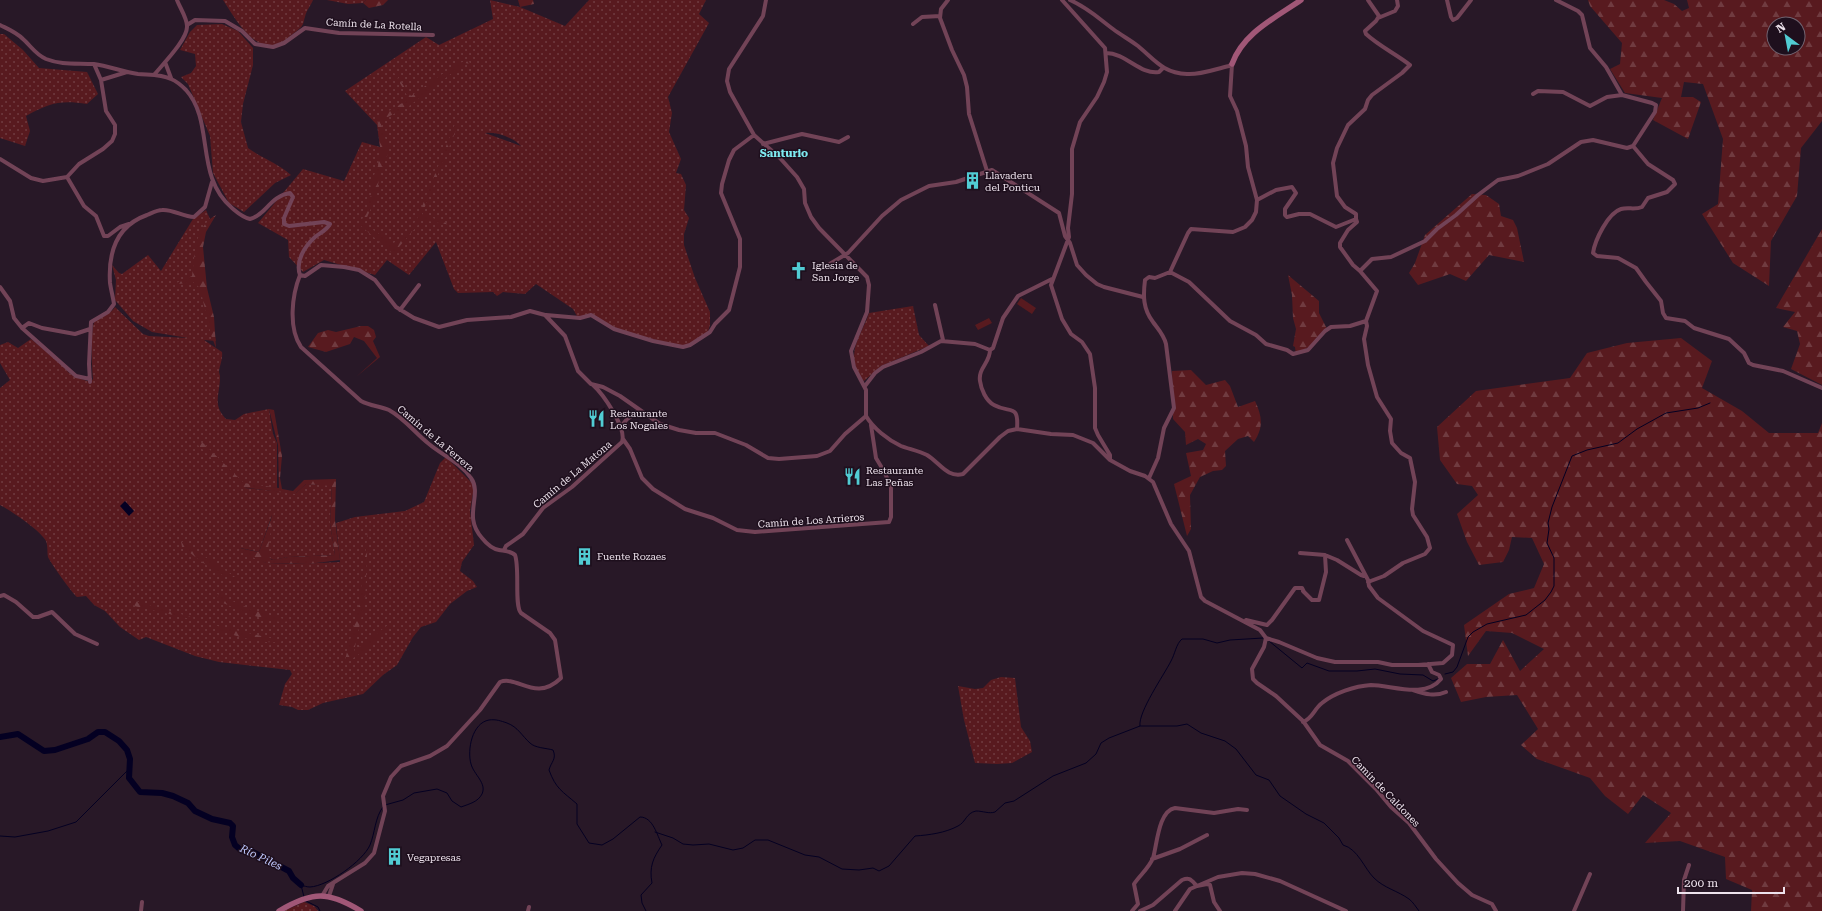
<svg xmlns="http://www.w3.org/2000/svg" width="1822" height="911" font-family="'Roboto Serif',serif">
<style>
.grass{fill:url(#grass-dots);fill-rule:evenodd}
.forest{fill:url(#forest-firs);fill-rule:evenodd}
.pitch{fill:#581a1f}
.water{fill:#040022}
.lines{fill:none;stroke-linecap:round;stroke-linejoin:round}
.stream{stroke:#040022;stroke-width:1}
.river{stroke:#040022;stroke-width:6}
.street{stroke:#724357;stroke-width:4}
.secondary{stroke:#a15777;stroke-width:5.5}
.labels{text-anchor:middle;stroke-width:3;stroke-linejoin:round;paint-order:stroke}
.street-label{font-size:10px;fill:#ede2ec;stroke:#1e0f1d}
.poi-label{font-size:10px;fill:#ede2ec;stroke:#1e0f1d;text-anchor:start}
.neighbourhood-label{font-size:11px;font-weight:bold;fill:#7de9ef;stroke:#1e0f1d}
.water-label{font-size:11px;font-style:italic;fill:#bec7fc;stroke:#1e0f1d}
</style>
<defs>
<pattern id="grass-dots" width="8" height="8" patternUnits="userSpaceOnUse"><rect width="8" height="8" fill="#581a1f"/><path d="M2 2h.1M6 6h.1" fill="none" stroke="#703b40" stroke-width="1.8" stroke-linecap="round"/></pattern>
<pattern id="forest-firs" width="22" height="20" patternUnits="userSpaceOnUse"><rect width="22" height="20" fill="#581a1f"/><path d="M5 1l3.5 6h-7zM16 11l3.5 6h-7z" fill="#703b40"/></pattern>
</defs>
<rect width="100%" height="100%" fill="#281827"/>
<!-- grass -->
<path class="grass" d="M223,0H313C311,5 306,11 305,17C304,19 304,23 302,26C299,30 292,34 288,38C258,62 237,21 223,0Z
M327,0H366L363,3L348,4Z
M490,0L520,7L565,26L589,0H706L699,14L709,23L668,97L672,113L669,132L681,159L676,173L681,174L686,185L684,210L689,218L684,234V245L695,278L710,312V325L707,335L683,347L614,329L591,315V313L578,318L573,309L536,284L525,294L503,292L497,296L493,292L458,293L454,289L436,242L409,275L387,260L375,275L324,260L303,272L289,257L288,240L258,223L303,169L344,181L362,142L380,147L377,125L345,91L426,37L439,45L493,19ZM485,133C496,132 513,137 521,146Z
M222,24L238,31L253,48V65L243,104L241,122L248,148C263,159 277,163 291,175L275,183L244,212L229,203L213,173L210,136L188,84L181,77L191,73L196,66L195,54L180,50L190,32L197,25Z
M0,34H4L23,50L39,68L87,72L98,94L87,104C60,100 50,103 26,116L30,131L25,146L0,138Z
M206,210L210,219L203,231L202,280L216,341L204,340L222,352C223,359 220,364 219,371C219,373 220,375 220,377C220,395 212,404 226,419L235,420L244,414L269,409L273,434L277,443V488L248,485L245,488L296,493L306,484L332,485L330,523L335,555L288,557L273,560L265,555L272,515L259,552L240,548L266,563L297,564L340,562L336,523L355,517L405,511L424,502L440,463L446,457L473,484V493L470,511L474,545L462,562L460,571L473,581L477,587L467,591L450,604L436,622L421,627L413,637L397,665L383,675L363,694L323,703L308,710H298L292,707L279,705L285,684L292,674L290,670L219,662L195,656L146,637L139,640L120,627L105,611L94,605L86,596L77,597C72,593 50,562 48,557C47,552 48,546 46,541C41,531 10,510 0,505V388L10,380L0,363V345L8,342L18,348L31,339L63,365L68,372L75,377L90,382L93,379C92,370 90,325 95,321C102,315 110,315 115,307L143,334L149,336L188,338L152,332L133,321L115,300L116,280L112,265L119,273L122,274L148,255L161,271L193,219Z
M913,306L919,335L929,346L881,366L864,381C860,378 858,373 856,368C849,347 863,332 869,313Z
M1001,677L1015,678L1021,727L1030,741L1032,752L1012,763L997,764L975,763L964,720L958,686L975,689L983,688L991,680Z
M304,902L314,906L318,911H284Z"/>
<!-- forest -->
<path class="forest" d="M366,0H388L383,5L369,8L363,3Z
M518,0H533L534,4L520,7Z
M1588,0H1664L1674,4L1682,11L1689,8L1687,0H1822V121L1801,148L1797,196L1771,241L1769,286L1733,263L1702,214L1718,204L1723,139L1703,84L1684,82L1681,97H1693L1701,102L1688,139L1653,120L1662,98L1625,93L1610,69L1620,64L1622,43L1590,6ZM1774,24H1798V48H1774Z
M468,61L471,64L465,63L409,106L380,121L389,151L380,173L376,197L364,224L393,243L404,238L417,219L455,124L458,125L422,214L451,225L422,220L393,254L360,225L372,193L370,184L378,166L380,147L377,118L409,99L392,69L411,96L458,63Z
M1472,194L1486,195L1499,204L1501,216L1513,220L1517,228L1524,262L1489,255L1466,281L1450,274L1418,285L1409,273L1415,263L1425,235Z
M216,215L206,232L203,247L207,288L214,317L216,348L211,335L200,288L193,282L172,285L192,276C195,255 194,227 216,215Z
M1822,229V385L1791,369L1800,344L1797,331L1783,327L1795,312L1776,308Z
M1288,275L1319,301V313L1327,329L1315,343L1296,355L1295,347L1293,346L1296,329L1293,318L1292,295Z
M361,326H368L374,330L376,337L373,341L380,357L356,377L377,358L364,341L354,337L350,344L326,352L308,347L318,333L328,330L336,332Z
M1681,338L1712,361L1702,388L1742,411L1769,433H1818L1822,423V911H1751L1752,890L1726,879L1725,857L1680,841L1645,843L1671,813L1643,795L1628,814L1605,796L1590,778L1537,759L1521,745L1538,729L1517,695L1486,697L1461,702L1451,678L1467,664H1490L1503,640L1520,671L1544,649L1512,633L1486,631L1468,656L1464,625L1509,594L1534,588L1544,564L1532,538L1512,537L1509,550L1503,562L1479,565L1467,542L1457,514L1478,495L1472,486L1457,484L1440,460L1437,427L1476,391L1570,378L1587,353L1627,343Z
M1191,370L1206,385L1225,380L1230,386L1238,407L1255,401C1262,416 1264,427 1254,442L1248,436L1238,439L1225,451L1226,466L1222,470L1213,471L1200,477L1190,495L1191,529L1187,536L1174,484L1191,476L1186,453L1203,450L1206,444L1198,439L1186,445L1185,432L1173,419L1172,371Z
M269,409L274,410L282,456L280,478L282,489L293,491L304,480L336,479L335,520L340,560L308,564L266,563L252,557L239,548L259,552L274,511L267,555L272,560L288,557L335,555L330,523L332,486L306,484L295,494L241,487L196,443H203L244,483L279,488L278,445Z
M368,532L365,601L354,651L401,615L365,650L349,661L345,660L359,605Z
M181,541L241,581C219,578 199,559 182,547Z
M217,594L250,609L290,621C267,625 239,609 218,601Z
M132,600L194,618L191,619L134,606Z
M213,625L283,641C262,646 236,635 216,630Z"/>
<!-- pitch -->
<path class="pitch" d="M1021,298L1036,308L1032,314L1017,304Z
M989,318L992,323L978,330L975,325Z"/>
<!-- water -->
<path class="water" d="M125,501L134,511L129,516L120,506Z"/>
<g class="lines">
<!-- stream -->
<path class="stream" d="M1269,641L1302,668L1307,663L1329,671H1357L1375,669L1400,674L1423,675L1433,681L1438,679
M1445,674L1453,672L1457,667L1468,637L1473,632L1487,624L1526,615L1545,600L1551,592L1554,586V558L1547,543L1549,529L1548,523L1552,507L1572,456L1587,450L1618,443L1637,429L1666,413L1698,408L1710,403
M1140,726H1177L1187,724L1201,733L1225,741L1236,749L1256,775L1269,780L1280,796L1306,814L1324,823L1339,838L1343,845C1358,849 1364,868 1374,878C1384,888 1398,891 1409,899C1413,902 1416,907 1419,911
M385,805L403,800L414,793L437,789L447,793L452,801L461,807C469,804 478,802 482,794C487,783 474,775 471,764C467,750 472,723 489,720C496,719 501,721 507,723C518,727 522,736 530,743C535,748 546,748 553,750C557,759 551,762 549,770C556,789 562,791 577,804V824L589,843L602,845L613,839L640,817C653,817 657,835 662,845C653,858 649,867 652,883L641,895L642,903L646,911
M655,832L673,838L683,844L693,845L709,844L733,850L743,848L755,840H768L805,855L819,857L842,869L859,870L873,868L879,871L889,866L915,836C929,835 945,833 958,826C966,822 966,813 976,811C983,811 989,814 995,812L1005,803L1014,801L1053,776L1086,763L1096,754L1101,743L1109,738L1140,726C1138,712 1164,675 1171,661C1175,654 1176,644 1182,639H1203L1217,643L1230,640L1263,638
M0,836L15,837L48,831L76,822L129,769
M304,897L301,885C304,886 307,887 310,887C328,886 363,861 370,845C375,833 375,817 383,807
M306,901L318,907L320,911"/>
<!-- river -->
<path class="river" d="M0,737L18,734L44,751L55,750L88,739L98,732H105L119,741L127,750L130,759L129,778L140,792L162,793L173,796L188,803L195,811L212,819L230,823L233,826L232,837L235,845L242,851H251L289,871L293,878L301,885"/>
<!-- street -->
<path class="street" d="M766,0L763,16L729,69L727,81L730,92L754,135L779,157L797,177L804,189L805,203L811,217L819,228L867,277L869,285L867,312L851,351L854,367L866,390V416
M948,0L941,9L940,18L952,50L964,75L967,87L969,114L987,171
M1062,0L1105,48L1107,72L1104,82L1097,97L1080,122L1072,149V194L1068,228L1069,237L1051,285L1062,319L1071,334L1082,342L1090,354L1095,388V428L1098,435L1110,455V460
M1070,0C1088,8 1097,17 1113,29C1121,35 1130,40 1138,46C1155,60 1163,73 1187,74C1201,75 1215,69 1229,66L1232,64L1230,96L1237,111L1246,146L1248,167L1257,200L1256,212L1252,220L1245,227L1233,232L1191,229L1188,233L1170,272L1155,278L1149,277L1145,280C1143,296 1143,309 1153,322C1158,329 1164,335 1166,344L1174,408L1164,428L1158,458L1149,478
M1447,0L1451,17L1453,20L1457,18L1471,0
M1556,0L1578,11L1582,15L1590,48L1606,67L1622,95L1652,103L1656,105L1655,112L1633,146L1648,164L1673,180L1675,184L1667,192L1648,198L1642,207C1635,210 1628,207 1621,209C1608,213 1595,240 1593,253L1597,256L1618,258L1636,268L1646,282L1661,301L1663,313L1666,318L1685,321L1694,328L1729,339L1744,353L1749,363L1753,365L1783,371L1822,388
M1378,18L1395,11L1398,6L1397,0
M913,24L922,17L940,16
M0,25C8,29 16,32 23,39C31,46 35,54 46,59C61,65 77,63 94,64C109,66 123,72 138,74C149,75 161,74 171,79C176,81 182,86 186,90C215,122 194,176 232,208C238,213 242,217 250,219C266,215 270,196 290,193L293,197L284,218V224L289,226L324,222L330,224C327,230 320,233 315,237C305,246 295,261 300,275
M187,25L195,20L225,21L242,31L255,44L273,47L284,43L305,28L339,33L433,35
M1106,53C1126,53 1140,75 1159,72L1163,68
M165,62L171,78
M94,64L101,80
M154,75C162,65 188,39 187,26C187,18 180,8 177,0
M1533,94L1538,91L1563,92L1590,106L1607,97L1622,95
M763,144L802,134L839,142L848,137
M0,159L31,178L43,181L67,177L79,164L103,149L112,141L115,134V125L106,111L101,80L127,72
M67,177L84,206L96,216L104,236H108L120,227L129,224
M1257,200L1276,190L1292,187L1296,193L1285,209V215L1287,217L1299,214H1310L1336,227L1356,219L1357,222L1348,230L1340,243V247L1353,265L1360,271L1372,259L1391,257L1425,241L1437,229L1456,215L1478,195L1498,180L1518,176L1548,164L1581,142L1593,140L1627,148L1633,146
M1356,219V214L1345,207L1337,196L1333,163L1337,148L1348,125L1365,109L1368,100L1372,95L1402,73L1410,65C1396,54 1379,46 1366,34L1365,31L1376,21L1379,16L1368,0
M828,265L848,253L882,216L901,200L929,186L956,182L992,170L1059,213L1065,236L1070,243L1077,265L1086,275L1097,284L1104,287L1143,297
M1170,272L1189,282L1230,321L1256,335L1266,344L1287,350L1293,354L1308,350L1325,331L1331,327L1350,326L1366,321L1377,291L1360,271
M300,275C292,295 288,328 301,347L361,401C370,406 380,406 389,410C405,419 415,433 429,444C442,455 461,463 471,478C483,495 462,516 482,538C486,543 493,549 499,550C504,551 511,551 515,555C520,568 514,606 521,613L550,633L555,640L561,678C535,703 518,675 500,682L480,710L447,746L430,756L401,766L391,777L383,796L385,811L374,853L365,863L328,886L322,896
M300,275L305,276L321,265L344,267L359,270L375,280L396,307L414,318L439,327L467,320L511,317L530,311L545,315L565,336L578,371L591,384L603,387L620,396L660,424L679,430L696,433H715L746,445L768,458L779,459L817,456L830,451L845,434L866,416
M0,287L10,301L14,318L22,328L76,376L90,379
M935,305L943,340
M400,310L419,285
M546,315L580,318L591,315L614,329L653,341L683,347L690,345L710,332L715,324L729,310L740,267V239L721,193L722,184L729,160L734,150L754,135
M1366,321L1367,326L1364,339L1368,365L1377,397L1391,419L1390,431L1392,443L1401,453L1410,458L1415,482L1412,509L1413,515L1427,537L1430,548L1425,554L1403,563L1384,576L1368,582
M22,328L29,323L42,328L75,334L90,329
M990,350C990,363 978,368 980,381C981,389 986,401 994,405C1010,414 1019,403 1017,429
M90,382L89,364L91,322L108,312L114,304C113,297 111,290 110,283C108,252 116,226 147,215C152,213 157,210 162,210C173,209 183,217 194,217L205,207L212,182
M865,386L875,373L883,367L921,352L941,341L975,344L990,350L993,348L1003,318L1018,296L1052,279
M866,416C873,428 888,440 901,446C909,449 919,451 927,455C940,463 947,478 963,474L1000,437L1008,431L1017,429L1051,434L1073,435L1093,443L1110,460L1130,471L1145,476L1153,482L1171,524L1189,551L1201,597L1205,601L1260,630L1266,638L1264,647L1252,669L1253,679L1257,683L1276,696L1290,709L1303,721L1320,745L1348,761L1376,789L1391,807L1409,823L1436,859L1458,883L1472,895L1492,904L1496,911
M620,428L627,419L639,411
M623,439L630,449L642,478L653,489L685,509L713,518L737,530L755,532L889,522L891,517V488L885,473L876,458L871,425
M504,550L506,546L523,534L543,508L572,487L622,442C627,428 603,394 593,385
M1300,553L1325,555L1326,572L1319,600H1312L1303,591
M1325,555L1337,560L1361,575L1364,576
M0,596L4,595L16,602L33,617H38L52,612L75,634L97,644
M1246,620L1267,625L1272,620L1295,588H1302L1304,592
M1266,638L1279,642L1317,658L1335,662H1378L1392,665H1418L1443,663L1452,655L1453,645L1423,631L1378,598L1369,586L1368,580L1347,540
M1413,690C1425,694 1435,697 1446,692
M1303,722C1313,718 1314,709 1322,703C1334,693 1355,686 1371,685C1391,685 1425,699 1441,679L1439,675L1432,672L1428,664
M1152,859L1180,849L1207,835
M329,896L333,884
M141,911L142,902
M528,911L529,907
M1132,911L1138,904L1134,884C1140,875 1149,868 1153,858C1157,846 1158,811 1175,808L1214,813L1238,809L1247,810
M1140,911L1153,905L1182,880C1190,877 1191,880 1197,886L1207,884L1210,885L1214,902L1220,911
M1175,911L1190,889L1218,877L1242,873L1255,874L1280,881L1346,911
M1574,911L1590,874
M1683,911L1684,880L1689,865"/>
<!-- secondary -->
<path class="secondary" d="M1232,64C1243,33 1275,18 1301,0
M279,911C313,891 328,891 361,911"/>
</g>
<!-- icons -->
<defs>
<symbol id="building-bare" viewBox="-9 -9 18 18"><path d="M-4-6H4V6H1V3H-1V6H-4ZM-2.5-4.3h1.7v1.8h-1.7ZM.8-4.3h1.7v1.8H.8ZM-2.5-1h1.7V.8h-1.7ZM.8-1h1.7V.8H.8Z" fill="#51ccd3" stroke="#1e0f1d" stroke-width="2.5" paint-order="stroke"/></symbol>
<symbol id="church-bare" viewBox="-9 -9 18 18"><path d="M-1.2-6h2.4v3.5h3.3v2.4h-3.3V6h-2.4V-.1h-3.3v-2.4h3.3Z" fill="#51ccd3" stroke="#1e0f1d" stroke-width="2.5" paint-order="stroke"/></symbol>
<symbol id="restaurant-bare" viewBox="-9 -9 18 18"><path d="M-5-6h1v4h1v-4h1v4h1v-4h1v5L-1.5 .5V6h-2V.5L-5-1ZM5-6V6H3V1.5H1.5Q1.5-4 5-6Z" fill="#51ccd3" stroke="#1e0f1d" stroke-width="2.5" paint-order="stroke"/></symbol>
</defs>
<g fill-rule="evenodd">
<use href="#building-bare" x="960" y="168" width="25" height="25"/>
<use href="#church-bare" x="786" y="258" width="25" height="25"/>
<use href="#restaurant-bare" x="584" y="406" width="25" height="25"/>
<use href="#restaurant-bare" x="840" y="464" width="25" height="25"/>
<use href="#building-bare" x="572" y="544" width="25" height="25"/>
<use href="#building-bare" x="382" y="844" width="25" height="25"/>
</g>
<g class="labels">
<!-- street labels -->
<g class="street-label">
<text transform="translate(374 24) rotate(3)" y="4">Camín de La Rotella</text>
<text transform="translate(436 438) rotate(40)" y="4">Camín de La Ferrera</text>
<text transform="translate(572 474) rotate(-40)" y="4">Camín de La Matona</text>
<text transform="translate(811 520) rotate(-4)" y="4">Camín de Los Arrieros</text>
<text transform="translate(1386 791) rotate(46)" y="4">Camín de Caldones</text>
</g>
<!-- poi labels -->
<g class="poi-label">
<text x="985" y="179">Llavaderu<tspan x="985" dy="12">del Ponticu</tspan></text>
<text x="812" y="269">Iglesia de<tspan x="812" dy="12">San Jorge</tspan></text>
<text x="610" y="417">Restaurante<tspan x="610" dy="12">Los Nogales</tspan></text>
<text x="866" y="474">Restaurante<tspan x="866" dy="12">Las Peñas</tspan></text>
<text x="597" y="560">Fuente Rozaes</text>
<text x="407" y="861">Vegapresas</text>
</g>
<!-- neighbourhood labels -->
<g class="neighbourhood-label">
<text x="784" y="157">Santurio</text>
</g>
<!-- water labels -->
<g class="water-label">
<text transform="translate(261 857) rotate(25)" y="4">Río Piles</text>
</g>
</g>
<!-- north arrow -->
<g transform="translate(1786 36) rotate(328)"><circle r="19" fill="#1e0f1d" stroke="#716370"/>
<path d="M0-3L7 15L0 10L-7 15Z" fill="#51ccd3"/>
<text y="-6" font-size="11" font-weight="bold" text-anchor="middle" fill="#ede2ec">N</text>
</g>
<!-- scale -->
<path d="M1678 887v6h106v-6" fill="none" stroke="#ede2ec" stroke-width="2"/>
<text x="1684" y="887" font-size="12" fill="#ede2ec" stroke="#1e0f1d" stroke-width="3" paint-order="stroke">200 m</text>
</svg>
